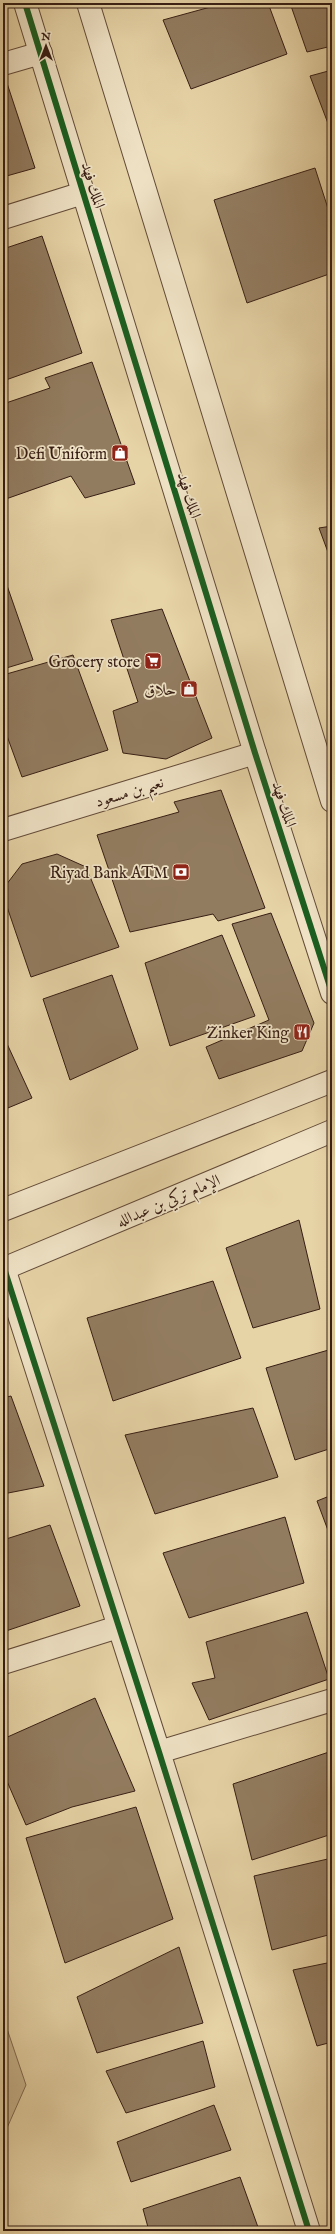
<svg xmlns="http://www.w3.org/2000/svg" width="335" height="2234" font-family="'IM FELL English',Amiri,serif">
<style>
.green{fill:#c8b48d;stroke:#806950}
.building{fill:#927c60;stroke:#371e14}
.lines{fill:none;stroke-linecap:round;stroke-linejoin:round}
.minor-casing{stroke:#634b38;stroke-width:24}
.tertiary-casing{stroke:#634b38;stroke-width:24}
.minor{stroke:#efe2c5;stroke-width:22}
.tertiary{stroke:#efe2c5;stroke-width:22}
.cycleway-casing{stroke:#efe2c5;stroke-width:8}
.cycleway{stroke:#1b5e20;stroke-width:6}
.labels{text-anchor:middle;stroke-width:3.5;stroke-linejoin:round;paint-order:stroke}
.street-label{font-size:16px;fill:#371e14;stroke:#efe2c5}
.poi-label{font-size:16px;fill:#371e14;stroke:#efe2c5;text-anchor:end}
</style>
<rect width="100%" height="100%" fill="#e6d3a6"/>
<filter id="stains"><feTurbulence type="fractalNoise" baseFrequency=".005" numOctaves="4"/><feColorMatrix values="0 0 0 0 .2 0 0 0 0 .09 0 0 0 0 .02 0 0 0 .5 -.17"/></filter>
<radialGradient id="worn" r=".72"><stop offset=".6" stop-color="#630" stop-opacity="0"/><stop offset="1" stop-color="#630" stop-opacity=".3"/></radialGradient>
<!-- green -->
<path class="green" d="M3,2017L26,2085L3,2137Z"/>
<!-- building -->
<path class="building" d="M225,3H268L287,54L191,89L163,20Z
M290,3H332V46L307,52Z
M332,70V134L310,76Z
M3,71L35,168L3,177Z
M315,168L332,221V273L247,303L214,200Z
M42,236L82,353L3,381V249Z
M92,362L135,484L85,498L71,476L3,500V404L50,388L45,378Z
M332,526V563L319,528Z
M3,574L33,660L3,669Z
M162,609L212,738L166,759L123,753L113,711L138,702L111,620Z
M73,655L108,750L22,777L3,725V675Z
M221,790L265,908L218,921L213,914L130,932L97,835L179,812L174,802Z
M57,854L86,867L119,947L31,977L3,895V889L22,864Z
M271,913L314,1023L302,1051L219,1079L206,1047L269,1020L232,924Z
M222,935L255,1016L170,1046L145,963Z
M112,975L138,1049L70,1080L43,999Z
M3,1035L32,1098L3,1110Z
M299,1220L320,1309L253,1328L226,1248Z
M213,1281L241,1358L113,1401L87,1318Z
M332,1349V1448L295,1460L266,1368Z
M11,1396L44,1486L3,1494V1398Z
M253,1408L278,1477L155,1514L125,1435Z
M332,1495V1541L317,1501Z
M285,1517L304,1583L189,1618L163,1553Z
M50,1525L80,1606L3,1632V1540Z
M307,1612L329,1679L209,1720L192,1683L215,1678L206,1642Z
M95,1698L135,1791L72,1807L26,1825L3,1772V1739Z
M332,1751V1834L252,1860L233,1784Z
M136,1807L173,1919L65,1963L26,1838Z
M332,1858V1934L272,1950L254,1876Z
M179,1947L203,2023L97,2053L77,1997Z
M332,1962V2042L317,2046L293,1970Z
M203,2041L215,2087L126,2113L106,2071Z
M214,2105L231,2150L131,2182L117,2142Z
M240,2177L259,2230L149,2231L143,2209Z"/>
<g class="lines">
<defs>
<path id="minor" d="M3,64L41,53
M3,218L83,193
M3,830L255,753
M3,1265L159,1752L309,2231
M3,1663L118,1627
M159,1752L332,1700"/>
<path id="tertiary" d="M25,3L255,753L332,993
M88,3L332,801
M3,1210L332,1081
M3,1269L332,1131"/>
</defs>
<!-- minor casing -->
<use href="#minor" class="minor-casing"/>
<!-- tertiary casing -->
<use href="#tertiary" class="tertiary-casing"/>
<!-- minor -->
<use href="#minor" class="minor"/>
<!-- tertiary -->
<use href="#tertiary" class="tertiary"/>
<defs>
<path id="cycleway" d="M25,3L255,753L332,993
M3,1265L159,1752L309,2231"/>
</defs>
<!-- cycleway casing -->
<use href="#cycleway" class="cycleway-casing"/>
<!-- cycleway -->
<use href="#cycleway" class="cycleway"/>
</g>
<!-- icons -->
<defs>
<symbol id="shop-square" viewBox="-11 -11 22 22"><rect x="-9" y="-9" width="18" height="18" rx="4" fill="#8f2418" stroke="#efe2c5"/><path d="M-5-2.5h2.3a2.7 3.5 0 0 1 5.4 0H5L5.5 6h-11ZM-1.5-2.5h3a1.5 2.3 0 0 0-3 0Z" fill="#fff"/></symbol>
<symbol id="supermarket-square" viewBox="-11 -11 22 22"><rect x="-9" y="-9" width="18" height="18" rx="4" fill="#8f2418" stroke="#efe2c5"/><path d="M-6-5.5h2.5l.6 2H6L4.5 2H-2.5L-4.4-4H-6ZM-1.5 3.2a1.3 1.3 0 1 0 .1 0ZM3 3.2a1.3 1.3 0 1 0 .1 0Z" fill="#fff"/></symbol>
<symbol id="bank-square" viewBox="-11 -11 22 22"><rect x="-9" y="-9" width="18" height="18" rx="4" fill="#8f2418" stroke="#efe2c5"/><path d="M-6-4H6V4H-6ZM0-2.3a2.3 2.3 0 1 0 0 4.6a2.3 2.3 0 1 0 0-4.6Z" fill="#fff"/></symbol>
<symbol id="restaurant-square" viewBox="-11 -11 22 22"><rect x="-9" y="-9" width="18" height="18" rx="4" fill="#8f2418" stroke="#efe2c5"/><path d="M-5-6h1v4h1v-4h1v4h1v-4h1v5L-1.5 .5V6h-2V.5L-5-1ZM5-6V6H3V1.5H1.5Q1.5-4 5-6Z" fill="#fff"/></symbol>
</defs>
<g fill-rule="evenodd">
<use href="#shop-square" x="110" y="443" width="20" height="20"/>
<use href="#supermarket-square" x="143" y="651" width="20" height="20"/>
<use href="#shop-square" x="179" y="679" width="20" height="20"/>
<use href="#bank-square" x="171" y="862" width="20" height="20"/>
<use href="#restaurant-square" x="292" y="1022" width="20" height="20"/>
</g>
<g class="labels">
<!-- street labels -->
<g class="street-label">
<text transform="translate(94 185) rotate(73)" y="6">الملك فهد</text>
<text transform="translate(190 495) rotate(73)" y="6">الملك فهد</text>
<text transform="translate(129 791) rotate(-17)" y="6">نعيم بن مسعود</text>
<text transform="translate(285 804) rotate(72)" y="6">الملك فهد</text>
<text transform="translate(168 1200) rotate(-23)" y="6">الإمام تركي بن عبدالله</text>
</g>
<!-- poi labels -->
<g class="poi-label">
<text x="107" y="459">Defi Uniform</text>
<text x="140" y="667">Grocery store</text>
<text x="176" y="695">حلاق</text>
<text x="168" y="878">Riyad Bank ATM</text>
<text x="289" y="1038">Zinker King</text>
</g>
</g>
<!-- margin -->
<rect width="335" height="2234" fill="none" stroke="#e6d3a6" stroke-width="16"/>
<rect x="4" y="4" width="327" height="2226" fill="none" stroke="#371e14" stroke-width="2"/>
<rect x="8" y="8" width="319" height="2218" fill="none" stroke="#371e14"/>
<!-- north arrow -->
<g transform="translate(46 46)" stroke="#efe2c5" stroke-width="3" paint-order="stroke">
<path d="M0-3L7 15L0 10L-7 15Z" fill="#371e14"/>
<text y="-6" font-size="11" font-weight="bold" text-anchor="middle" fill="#371e14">N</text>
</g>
<rect width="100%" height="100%" filter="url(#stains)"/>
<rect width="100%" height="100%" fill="url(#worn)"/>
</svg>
